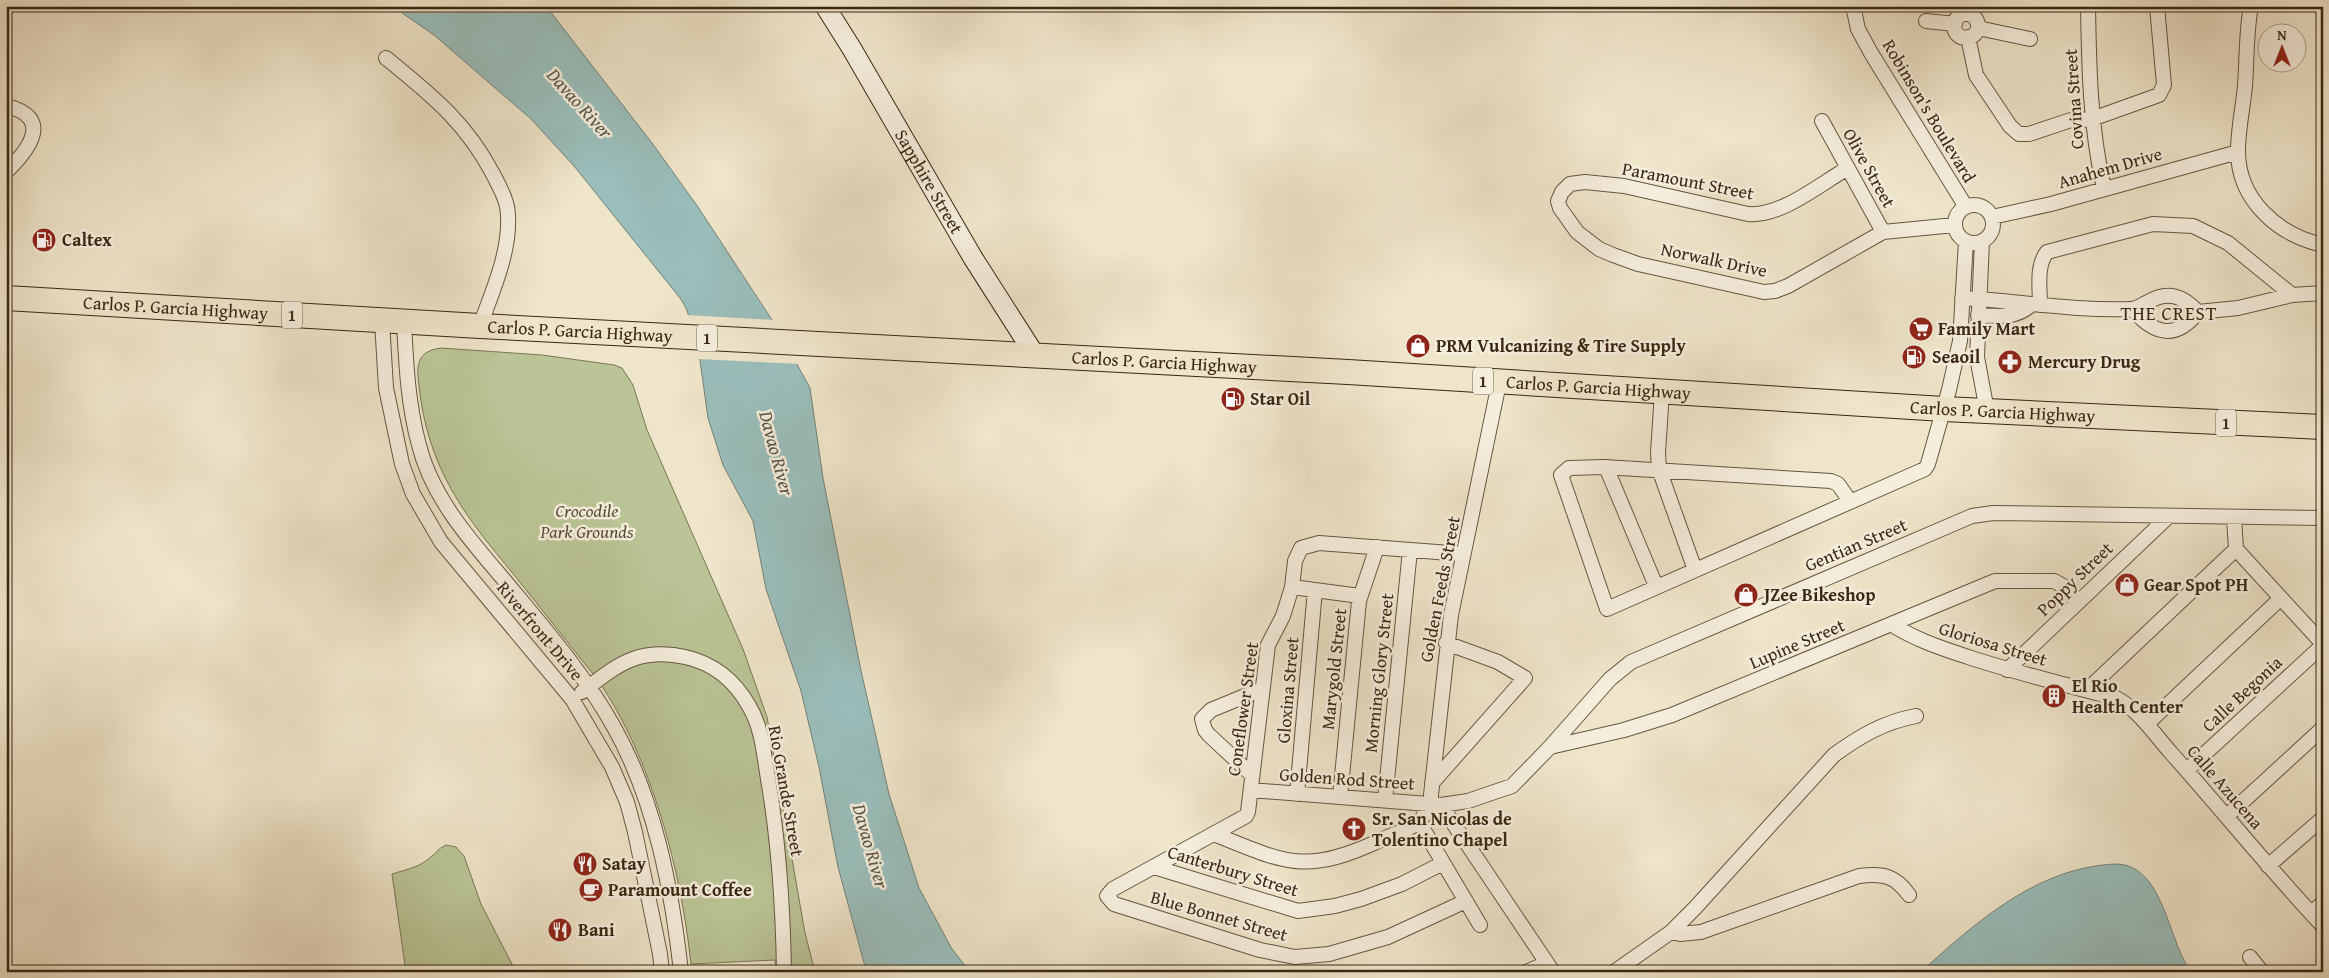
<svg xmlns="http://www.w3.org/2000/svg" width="2329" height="978" font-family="'Gentium Book Plus',serif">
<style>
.green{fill:#bac496;stroke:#7a7654}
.water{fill:#9abebb;stroke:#738278}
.pier{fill:#efe5ca}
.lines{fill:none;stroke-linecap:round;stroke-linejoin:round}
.street-casing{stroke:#665641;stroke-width:16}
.secondary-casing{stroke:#392713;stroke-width:21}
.highway-casing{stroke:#392713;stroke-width:26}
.street{stroke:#f5eedd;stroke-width:14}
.secondary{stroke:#f5eedd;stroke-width:19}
.highway{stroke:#efe5ca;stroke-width:24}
.labels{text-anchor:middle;stroke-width:5;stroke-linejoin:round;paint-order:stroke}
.shield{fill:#f5eedd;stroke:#716350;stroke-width:1}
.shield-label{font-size:16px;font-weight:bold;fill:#392713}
.street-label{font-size:18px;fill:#392713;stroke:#f5eedd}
.poi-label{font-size:18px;font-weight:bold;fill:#392713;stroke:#f5eedd;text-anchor:start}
.park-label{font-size:18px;font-style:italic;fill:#594e34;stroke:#f5eedd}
.water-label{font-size:19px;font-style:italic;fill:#565445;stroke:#f5eedd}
.neighbourhood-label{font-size:19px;letter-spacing:1px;fill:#392713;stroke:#f5eedd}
</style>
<rect width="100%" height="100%" fill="#efe5ca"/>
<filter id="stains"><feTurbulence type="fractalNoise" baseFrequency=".004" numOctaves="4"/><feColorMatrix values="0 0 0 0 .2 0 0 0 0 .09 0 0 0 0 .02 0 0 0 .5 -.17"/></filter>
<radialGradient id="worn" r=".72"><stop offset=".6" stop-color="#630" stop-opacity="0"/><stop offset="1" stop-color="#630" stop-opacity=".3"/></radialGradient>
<!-- green -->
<path class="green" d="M441,348L542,355L614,365L622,368L633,385L647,430L743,649L767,717L805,933L815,972H776L775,960L691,964C681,870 652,759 598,680C570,646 543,611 515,576C464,515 428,469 419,386C416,365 417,351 441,348Z
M446,845L456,847L464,856L481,904L516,972H406L392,874C404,870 417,868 427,860C435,855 437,849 446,845Z"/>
<!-- water -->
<path class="water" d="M392,6H546L652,143L698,207L776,326L810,388L823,478L860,666L889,794L919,888L952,949L970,972H869L864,963L838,867L819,767L801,691L766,589L753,521L723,465L708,418L697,339L686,308L680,298L574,166L531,119L434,35Z
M2116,864C2164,865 2167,939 2191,972H2099L2084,967L2056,972H1921C1976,922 2038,867 2116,864Z"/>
<!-- pier -->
<path class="pier" d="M686,315L775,320L800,364L698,359L695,339Z"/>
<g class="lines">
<defs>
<path id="street" d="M1853,6L1858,29L1871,53L1966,207
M2088,6C2089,67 2090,128 2104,188
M2251,6C2246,32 2247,60 2245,86C2243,107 2238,130 2238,151C2238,200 2278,235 2323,245
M1954 26a12 12 0 1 1 24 0a12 12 0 1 1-24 0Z
M1926,21L1955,24
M1978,28L2030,39
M1968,37L1976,75L2010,126L2019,134H2029L2071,120L2092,119L2159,95L2164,85L2157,6
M386,58C431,95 465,121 493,174C500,188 508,201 508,216C510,253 492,292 480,326
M6,106C54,117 29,150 6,172
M1822,121L1883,232
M1848,168C1820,184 1781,217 1748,214L1624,186L1585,182L1570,184L1562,192L1558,201L1560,208L1577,232L1599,249L1613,255L1638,264L1764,292L1775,291L1788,286L1883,232L1955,225
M1955 224a19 19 0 1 1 38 0a19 19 0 1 1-38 0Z
M1992,217L2051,204L2238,152
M1982,241L1977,357L1987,411
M1962,298C2018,301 2074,311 2131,309C2137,309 2143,304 2148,302C2168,290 2183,296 2198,312
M2040,305C2040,288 2036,266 2047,252L2153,224L2193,226L2228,243L2292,295
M2133,310C2155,335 2176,340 2198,312L2238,308L2292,295L2323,293
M1978,315C1998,316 2015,319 2031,305
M382,321L386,388L402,464L413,494L441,542L572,699L612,767L627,802L635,832L660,954L662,972
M404,322C406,363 408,405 419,445C432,498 471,541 505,581C544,628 586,676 615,729C655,801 672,890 681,972
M1662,392L1658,453L1659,469L1695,570
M1606,467L1656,586
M1850,501L1838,484L1831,481L1604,467L1569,468L1561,475L1607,609L1925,469L1928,464L1949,390L1960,341L1966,241
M2234,518L2236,549L2323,644
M1463,554L1319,543L1301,548L1295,561L1292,587L1283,616L1268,645L1248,812L1246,816L1113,889L1107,896L1114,904L1260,950L1295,957L1329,954L1388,937L1466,901
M1292,587L1360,596
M1891,624C1916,640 1941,648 1968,657C2017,673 2066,685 2116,698C2140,711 2154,734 2172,754C2223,811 2270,870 2323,926
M2007,670L2169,516
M2087,690L2236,549
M582,692C598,680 614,666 633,659C649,653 669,653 685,657C713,663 735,681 749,706C762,727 764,755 768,779C779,843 783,907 784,972
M2147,724L2281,598
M1550,747L1624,730L1672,715L1995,581H2054L2065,587L2079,602
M2187,770L2323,645
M1252,775L1209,735L1205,730L1202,719L1211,710L1262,689
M1432,783L1525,678L1498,662L1446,643
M1251,790L1441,805L1468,801L1512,786L1550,747L1610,679L1631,662L1972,516L1993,513L2323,518
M1297,794L1315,590
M1340,797L1359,601L1377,547
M1385,800L1410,550
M1441,805L1553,972
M2227,816L2323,728
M1419,822L1480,925
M1214,834C1288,864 1306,875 1383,839C1394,834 1408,830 1418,823C1423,819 1427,809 1430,804L1451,615L1499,383
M2268,866L2323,818
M1154,867L1298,911L1335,906L1361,899L1402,884L1443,863
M2311,913L2323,903
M1671,932L1680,934L1701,932L1859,876C1882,873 1895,875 1909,895
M2250,957L2262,972
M1526,972L1547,963
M1614,972L1671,932L1695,908L1834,755C1860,736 1884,722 1916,716"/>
<g id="secondary">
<path id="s1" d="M825,6L852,49L973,258L1035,355"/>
</g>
<g id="highway">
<path id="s2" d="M6,298L480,326L1348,372L1944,409L2323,427"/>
</g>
</defs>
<!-- street casing -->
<use href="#street" class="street-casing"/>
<!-- secondary casing -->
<use href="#secondary" class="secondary-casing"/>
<!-- highway casing -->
<use href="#highway" class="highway-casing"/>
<!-- street -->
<use href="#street" class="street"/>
<!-- secondary -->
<use href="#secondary" class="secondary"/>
<!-- highway -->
<use href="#highway" class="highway"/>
</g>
<!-- icons -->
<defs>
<symbol id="fuel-disc" viewBox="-11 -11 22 22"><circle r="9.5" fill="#8f2418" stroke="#f5eedd"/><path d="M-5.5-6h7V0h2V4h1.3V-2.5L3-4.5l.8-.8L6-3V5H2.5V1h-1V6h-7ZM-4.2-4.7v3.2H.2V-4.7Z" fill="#fff"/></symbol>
<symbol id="supermarket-disc" viewBox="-11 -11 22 22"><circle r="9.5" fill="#8f2418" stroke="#f5eedd"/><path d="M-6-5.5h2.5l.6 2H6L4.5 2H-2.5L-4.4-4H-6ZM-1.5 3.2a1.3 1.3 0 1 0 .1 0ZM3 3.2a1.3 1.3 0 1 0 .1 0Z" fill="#fff"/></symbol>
<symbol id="shop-disc" viewBox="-11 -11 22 22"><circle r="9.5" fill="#8f2418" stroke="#f5eedd"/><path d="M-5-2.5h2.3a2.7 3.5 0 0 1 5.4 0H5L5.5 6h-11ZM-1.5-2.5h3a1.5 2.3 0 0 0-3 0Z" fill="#fff"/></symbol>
<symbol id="pharmacy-disc" viewBox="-11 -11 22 22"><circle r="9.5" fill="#8f2418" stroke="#f5eedd"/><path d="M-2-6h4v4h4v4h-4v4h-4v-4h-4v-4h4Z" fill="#fff"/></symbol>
<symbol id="building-disc" viewBox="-11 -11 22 22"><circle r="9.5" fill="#8f2418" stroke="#f5eedd"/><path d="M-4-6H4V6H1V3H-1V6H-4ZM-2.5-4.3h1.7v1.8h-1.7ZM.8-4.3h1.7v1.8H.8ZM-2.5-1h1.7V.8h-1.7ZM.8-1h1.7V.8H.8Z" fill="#fff"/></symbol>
<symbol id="church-disc" viewBox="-11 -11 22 22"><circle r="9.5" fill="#8f2418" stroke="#f5eedd"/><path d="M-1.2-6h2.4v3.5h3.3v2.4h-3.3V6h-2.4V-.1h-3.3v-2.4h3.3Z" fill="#fff"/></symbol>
<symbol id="restaurant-disc" viewBox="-11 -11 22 22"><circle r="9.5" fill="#8f2418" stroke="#f5eedd"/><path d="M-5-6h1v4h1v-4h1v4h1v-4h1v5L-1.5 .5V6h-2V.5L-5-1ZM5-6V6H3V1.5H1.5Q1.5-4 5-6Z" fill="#fff"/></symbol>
<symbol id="cafe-disc" viewBox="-11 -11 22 22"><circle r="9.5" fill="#8f2418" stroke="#f5eedd"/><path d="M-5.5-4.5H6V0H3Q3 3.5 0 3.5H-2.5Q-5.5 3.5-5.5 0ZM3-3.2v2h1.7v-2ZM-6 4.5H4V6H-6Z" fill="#fff"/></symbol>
</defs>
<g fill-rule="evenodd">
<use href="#fuel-disc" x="30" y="226" width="28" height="28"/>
<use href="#supermarket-disc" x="1907" y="315" width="28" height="28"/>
<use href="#shop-disc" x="1404" y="332" width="28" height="28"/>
<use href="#fuel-disc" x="1900" y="343" width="28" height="28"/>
<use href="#pharmacy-disc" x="1996" y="348" width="28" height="28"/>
<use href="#fuel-disc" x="1219" y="385" width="28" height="28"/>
<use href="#shop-disc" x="2113" y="571" width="28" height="28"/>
<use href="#shop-disc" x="1732" y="581" width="28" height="28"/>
<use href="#building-disc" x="2040" y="682" width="28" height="28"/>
<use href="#church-disc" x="1340" y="815" width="28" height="28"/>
<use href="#restaurant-disc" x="571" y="850" width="28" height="28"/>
<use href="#cafe-disc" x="577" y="876" width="28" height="28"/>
<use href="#restaurant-disc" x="546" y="916" width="28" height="28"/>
</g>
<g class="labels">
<!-- shield labels -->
<g class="shield">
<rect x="282" y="301.5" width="20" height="27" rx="4"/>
<rect x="697" y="324.5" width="20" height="27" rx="4"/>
<rect x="1473" y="367.5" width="20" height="27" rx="4"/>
<rect x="2216" y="409.5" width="20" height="27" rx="4"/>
</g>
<g class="shield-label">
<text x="292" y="321">1</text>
<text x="707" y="344">1</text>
<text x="1483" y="387">1</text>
<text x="2226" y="429">1</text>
</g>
<!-- street labels -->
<g class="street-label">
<text transform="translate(2074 99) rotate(-94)" y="6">Covina Street</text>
<text transform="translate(1929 111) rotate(59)" y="6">Robinson's Boulevard</text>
<text transform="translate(1869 168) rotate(61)" y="6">Olive Street</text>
<text transform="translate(2110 168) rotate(-16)" y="6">Anahem Drive</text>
<text dy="6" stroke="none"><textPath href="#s1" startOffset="204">Sapphire Street</textPath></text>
<text transform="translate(1688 181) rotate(11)" y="6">Paramount Street</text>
<text transform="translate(1714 260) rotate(12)" y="6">Norwalk Drive</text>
<text dy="6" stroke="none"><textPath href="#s2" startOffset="170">Carlos P. Garcia Highway</textPath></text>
<text dy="6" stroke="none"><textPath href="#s2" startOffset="575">Carlos P. Garcia Highway</textPath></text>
<text dy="6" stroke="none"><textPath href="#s2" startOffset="1160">Carlos P. Garcia Highway</textPath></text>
<text dy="6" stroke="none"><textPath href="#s2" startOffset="1595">Carlos P. Garcia Highway</textPath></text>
<text dy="6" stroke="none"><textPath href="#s2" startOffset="2000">Carlos P. Garcia Highway</textPath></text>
<text transform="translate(1856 545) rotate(-23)" y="6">Gentian Street</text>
<text transform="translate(2075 579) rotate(-44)" y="6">Poppy Street</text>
<text transform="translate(1440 589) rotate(-79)" y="6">Golden Feeds Street</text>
<text transform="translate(540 631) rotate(50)" y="6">Riverfront Drive</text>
<text transform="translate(1797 644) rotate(-23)" y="6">Lupine Street</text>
<text transform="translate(1993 644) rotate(17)" y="6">Gloriosa Street</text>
<text transform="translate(1334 669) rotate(-84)" y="6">Marygold Street</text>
<text transform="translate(1379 673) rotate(-84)" y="6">Morning Glory Street</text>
<text transform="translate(1288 690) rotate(-85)" y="6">Gloxina Street</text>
<text transform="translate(2242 694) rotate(-43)" y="6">Calle Begonia</text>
<text transform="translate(1243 709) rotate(-82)" y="6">Coneflower Street</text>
<text transform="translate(1347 779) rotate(4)" y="6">Golden Rod Street</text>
<text transform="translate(2225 787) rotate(49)" y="6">Calle Azucena</text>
<text transform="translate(786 791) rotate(80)" y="6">Rio Grande Street</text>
<text transform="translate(1233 871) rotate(17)" y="6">Canterbury Street</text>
<text transform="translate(1219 916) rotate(16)" y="6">Blue Bonnet Street</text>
</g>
<!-- poi labels -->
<g class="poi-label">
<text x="62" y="246">Caltex</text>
<text x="1938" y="335">Family Mart</text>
<text x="1436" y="352">PRM Vulcanizing &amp; Tire Supply</text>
<text x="1932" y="363">Seaoil</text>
<text x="2028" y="368">Mercury Drug</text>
<text x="1250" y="405">Star Oil</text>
<text x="2144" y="591">Gear Spot PH</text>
<text x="1764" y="601">JZee Bikeshop</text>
<text x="2072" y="692">El Rio<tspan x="2072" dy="21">Health Center</tspan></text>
<text x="1372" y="825">Sr. San Nicolas de<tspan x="1372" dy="21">Tolentino Chapel</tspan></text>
<text x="602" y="870">Satay</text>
<text x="608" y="896">Paramount Coffee</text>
<text x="578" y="936">Bani</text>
</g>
<!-- park labels -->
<g class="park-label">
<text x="587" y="517">Crocodile<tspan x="587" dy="21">Park Grounds</tspan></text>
</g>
<!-- water labels -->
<g class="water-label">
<text transform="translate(580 103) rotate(48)" y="7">Davao River</text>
<text transform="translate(777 453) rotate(75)" y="7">Davao River</text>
<text transform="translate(871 846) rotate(74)" y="7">Davao River</text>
</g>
<!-- neighbourhood labels -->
<g class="neighbourhood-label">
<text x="2169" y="320">THE CREST</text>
</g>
</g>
<!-- margin -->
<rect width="2329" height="978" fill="none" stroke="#efe5ca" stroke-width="25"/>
<rect x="8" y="8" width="2314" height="963" fill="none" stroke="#392713" stroke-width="2.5"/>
<rect x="12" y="12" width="2304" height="953" fill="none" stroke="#392713"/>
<!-- north arrow -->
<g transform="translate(2282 48)"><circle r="24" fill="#f5eedd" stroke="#aa9e8c"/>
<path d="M0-4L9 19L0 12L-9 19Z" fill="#8f2418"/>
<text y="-8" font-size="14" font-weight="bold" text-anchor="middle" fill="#392713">N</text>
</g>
<rect width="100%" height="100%" filter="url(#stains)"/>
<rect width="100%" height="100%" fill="url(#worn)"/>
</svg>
